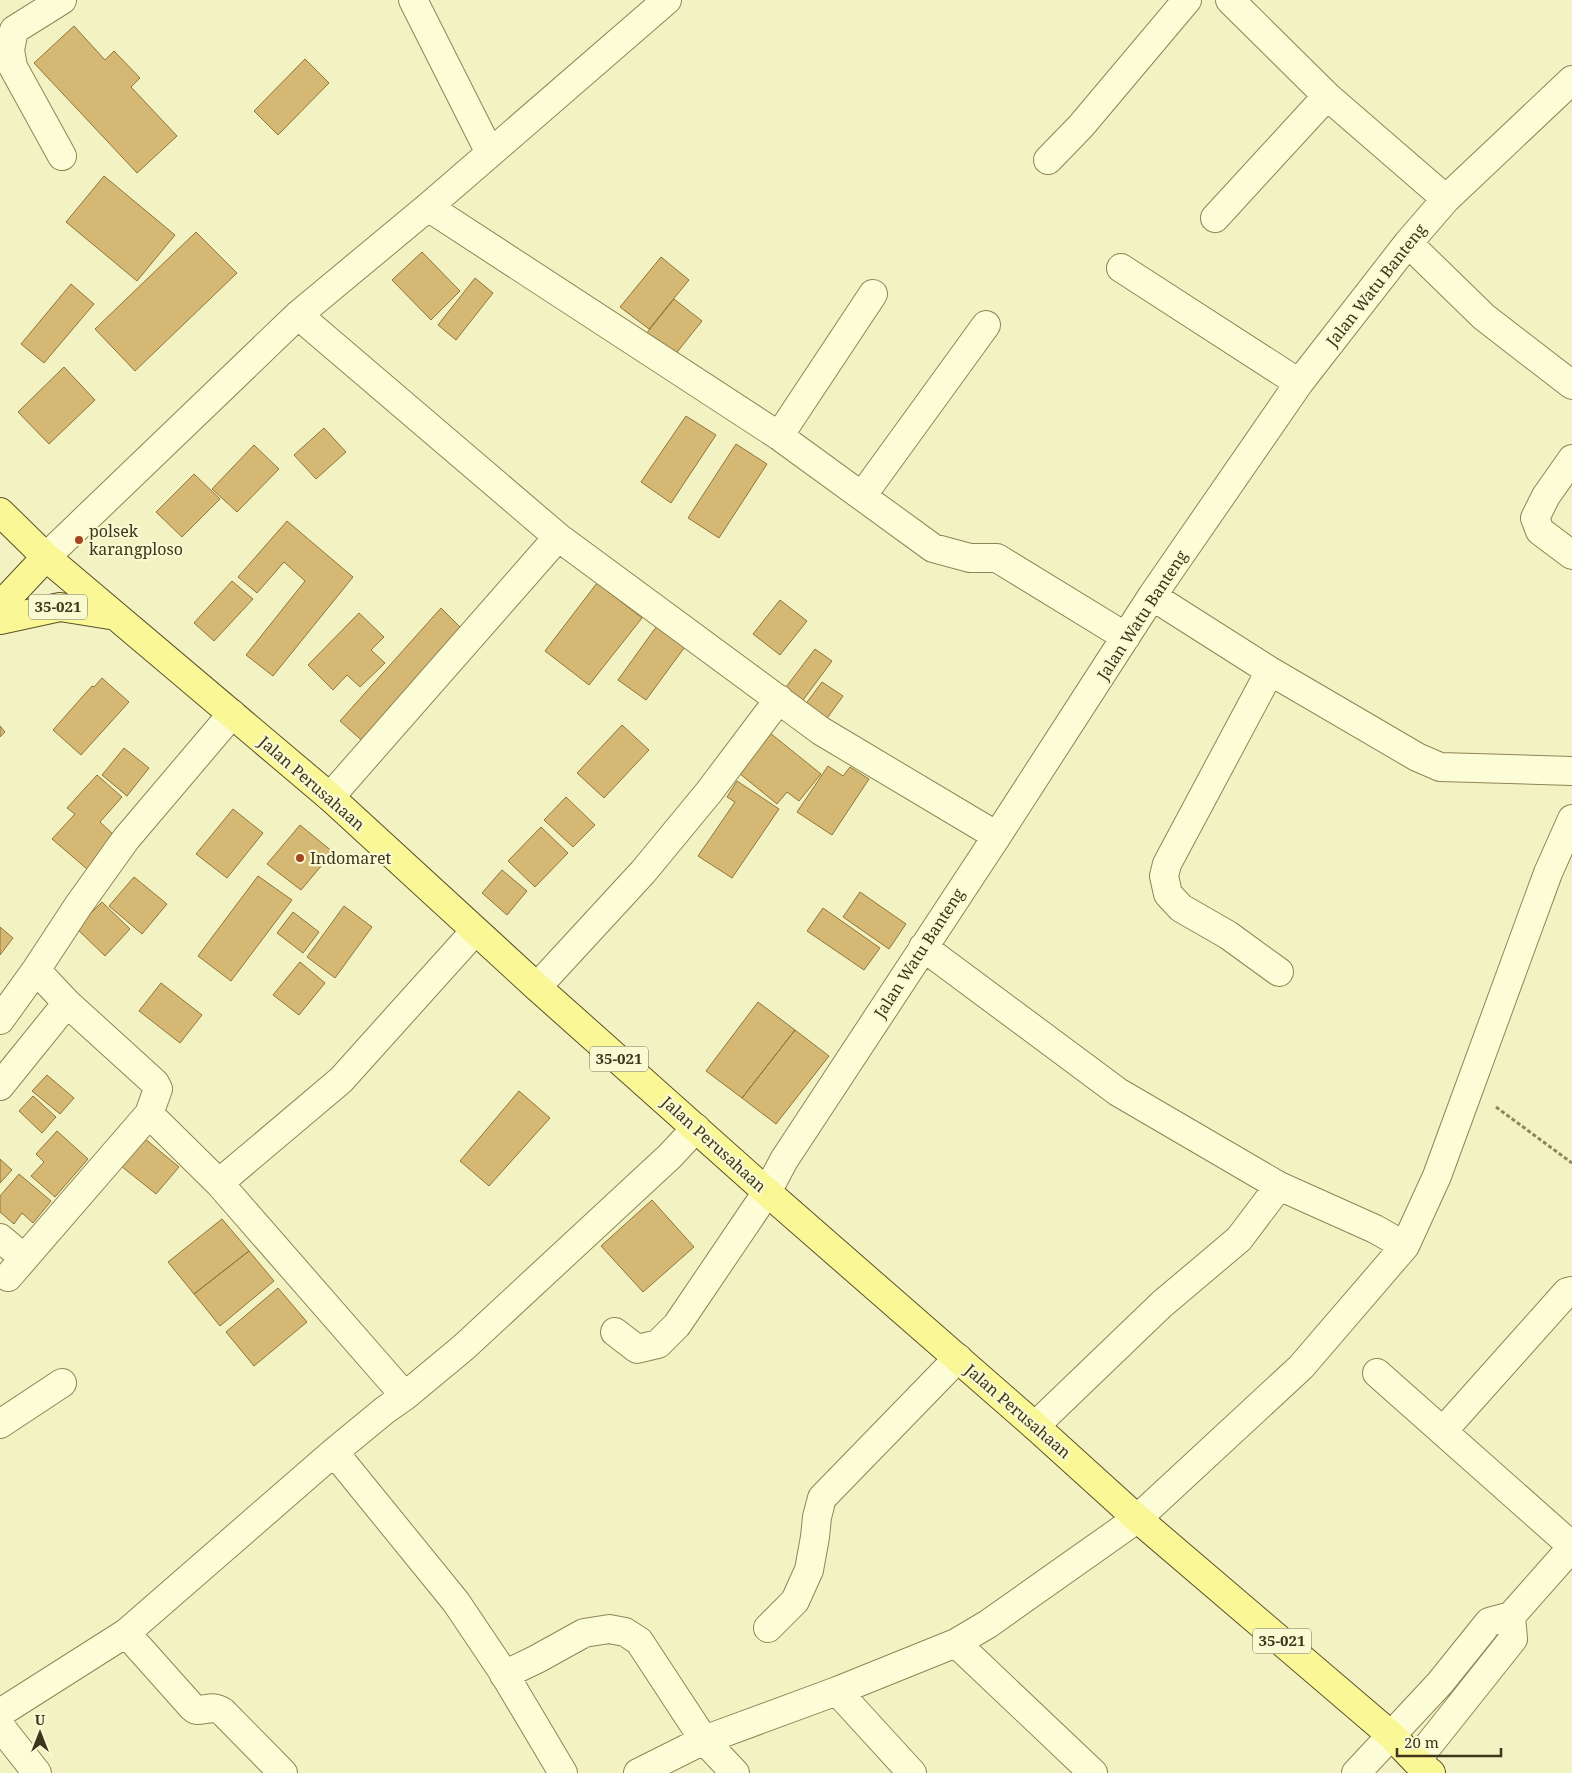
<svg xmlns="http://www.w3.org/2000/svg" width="1572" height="1773" font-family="'Noto Serif',serif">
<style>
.building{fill:#d5b873;stroke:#917539}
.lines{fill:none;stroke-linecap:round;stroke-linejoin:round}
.minor-casing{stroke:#8f8556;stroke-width:30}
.major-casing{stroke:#5d502b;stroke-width:30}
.path{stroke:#8f8556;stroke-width:3;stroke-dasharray:4 2.5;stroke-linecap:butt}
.minor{stroke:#fcfcd6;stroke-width:28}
.major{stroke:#faf796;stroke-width:28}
.poi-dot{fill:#a5451f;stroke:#f9f9d2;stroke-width:2}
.labels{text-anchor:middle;stroke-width:4.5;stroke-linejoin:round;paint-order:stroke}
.shield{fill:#f9f9d2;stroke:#757053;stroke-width:1}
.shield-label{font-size:15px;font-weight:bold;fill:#3d361c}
.street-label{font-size:16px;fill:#3d361c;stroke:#f9f9d2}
.poi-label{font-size:16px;fill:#3d361c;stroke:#f9f9d2;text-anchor:start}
</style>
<rect width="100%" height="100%" fill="#f3f2c2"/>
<!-- building -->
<path class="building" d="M74,26L105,60L114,51L140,78L131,87L177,136L137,173L34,63Z
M305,59L329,83L278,135L254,111Z
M104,176L175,235L137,281L66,222Z
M196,232L237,273L135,371L95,329Z
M422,252L460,291L431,320L392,280Z
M661,257L689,280L649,329L620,307Z
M475,278L493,293L456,340L438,325Z
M71,284L94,304L44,363L21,344Z
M674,299L702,321L670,361L642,339Z
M64,367L95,400L49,444L18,412Z
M686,416L716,435L671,503L641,482Z
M324,428L346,452L316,479L294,455Z
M736,444L767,464L719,538L688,518Z
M254,445L279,469L237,512L212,489Z
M194,474L220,499L182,537L156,512Z
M287,521L353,577L273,676L246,655L305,581L284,562L257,593L238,577Z
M232,581L253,599L214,641L194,623Z
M597,583L642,618L589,685L545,651Z
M780,600L807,621L780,655L753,634Z
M441,608L465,632L367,745L340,721Z
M359,613L384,637L371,650L385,663L360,687L347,675L333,690L308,665Z
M659,623L687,644L646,700L618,680Z
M815,649L832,661L798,707L780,695Z
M102,678L129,702L81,755L53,730L92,686L94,687Z
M822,682L843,696L825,721L799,713Z
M622,725L649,750L604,798L577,773Z
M0,726L5,732L0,737Z
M770,733L821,774L799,801L787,792L777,804L739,773Z
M124,748L149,768L127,796L102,775Z
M828,766L843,776L850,767L869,779L832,835L797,812Z
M97,775L122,797L100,822L115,836L87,869L52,839L75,814L67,808Z
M737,781L779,809L732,878L698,856L735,802L727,797Z
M566,797L595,825L573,847L544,820Z
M233,809L263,833L227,878L196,854Z
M300,825L333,852L301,890L267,864Z
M541,827L568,853L535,887L508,861Z
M502,870L527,891L507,915L482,893Z
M258,876L292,900L231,981L198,956Z
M134,877L167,904L142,934L109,906Z
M860,892L906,924L889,949L843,917Z
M102,902L130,929L105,956L76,928Z
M344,906L372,927L335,978L307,957Z
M823,908L880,948L864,970L807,931Z
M293,912L319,932L303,953L277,933Z
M0,927L13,938L0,955Z
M300,962L325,983L299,1015L273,995Z
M161,983L202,1015L180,1043L139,1011Z
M758,1002L795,1030L742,1098L706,1071Z
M795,1030L829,1056L776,1124L742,1098Z
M47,1075L74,1098L60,1114L32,1091Z
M519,1091L550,1118L489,1186L460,1161Z
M33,1096L56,1117L42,1133L19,1111Z
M57,1131L88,1159L55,1197L31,1176L44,1162L36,1154Z
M144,1138L179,1167L156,1194L121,1166Z
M0,1159L12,1170L0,1183Z
M19,1174L51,1201L33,1223L22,1213L14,1224L0,1212V1196Z
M652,1200L694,1247L643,1292L601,1246Z
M222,1219L249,1251L194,1294L168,1262Z
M249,1251L274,1281L220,1326L194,1294Z
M278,1288L307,1322L254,1366L226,1332Z"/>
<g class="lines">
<defs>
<path id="minor" d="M413,0L490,153
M1230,0L1327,96L1446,199
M62,156L13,67L10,50L14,30L62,0
M1048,160L1081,126L1187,0
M428,207L779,436L933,548L970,558H997L1126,637
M1215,218L1327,96
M1408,243L1484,317L1572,385
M1121,268L1299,383
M298,315L558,537L821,731L997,836
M779,436L873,294
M1572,459L1546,496L1535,518L1540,531L1572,555
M862,496L986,325
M46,557L298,315L428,207L667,0
M1152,596L1270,671L1417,757L1440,767L1572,771
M1270,671L1167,864L1164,876L1168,894L1181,908L1228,935L1279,972
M330,797L558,537
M923,947L1118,1092L1279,1186L1375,1229L1405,1246
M36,970L67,1003
M537,987L643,872L709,792L779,699
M0,1020L36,970L78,906L126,839L232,714
M0,1086L67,1003L155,1083L158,1089L149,1114L8,1277
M149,1114L219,1183L405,1396
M219,1183L341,1080L475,931
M0,1238L24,1258
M615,1332L637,1349L658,1344L677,1325L767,1192L784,1160L997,836L1152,596L1299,383L1408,243L1446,199L1572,80
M1377,1373L1572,1546
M0,1424L62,1383
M1035,1426L1162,1304L1239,1239L1279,1186
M1443,1431L1567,1292L1572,1291
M334,1452L456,1602L503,1672L563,1773
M768,1628L795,1601L809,1570L815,1537L817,1517L822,1498L958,1358
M126,1633L192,1707L196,1710C208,1710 213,1705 223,1712L283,1773
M956,1643L1093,1773
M504,1675L537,1659L584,1633L609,1629L625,1632L639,1641L704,1740L735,1773
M837,1691L912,1773
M0,1713L126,1633L334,1452L385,1410L405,1396L464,1347L670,1156L696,1128
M0,1726L37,1773
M1416,1761L1513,1639L1511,1616
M638,1773L704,1740L837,1691L956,1643L988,1624L1138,1518L1301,1367L1405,1246L1437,1176L1548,873L1572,819
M1356,1773L1440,1683L1489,1622L1511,1616L1572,1547"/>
<path id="major" d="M0,512L46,557L330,797L537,987L767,1192L1035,1426L1131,1513L1392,1736L1416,1761L1431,1773
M0,606L46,557
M0,620L60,607L116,616"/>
</defs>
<!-- minor casing -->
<use href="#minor" class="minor-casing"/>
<!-- major casing -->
<use href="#major" class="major-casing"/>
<!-- path -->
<path class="path" d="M1496,1107L1572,1163"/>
<!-- minor -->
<use href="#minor" class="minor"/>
<!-- major -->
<use href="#major" class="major"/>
</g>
<!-- markers -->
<g class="poi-dot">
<circle cx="79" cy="540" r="5"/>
<circle cx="300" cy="858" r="5"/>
</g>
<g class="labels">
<!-- shield labels -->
<g class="shield">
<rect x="29" y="594.5" width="58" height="25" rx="4"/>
<rect x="590" y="1046.5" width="58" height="25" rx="4"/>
<rect x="1253" y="1628.5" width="58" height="25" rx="4"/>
</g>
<g class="shield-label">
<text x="58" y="612">35-021</text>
<text x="619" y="1064">35-021</text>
<text x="1282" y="1646">35-021</text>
</g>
<!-- street labels -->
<g class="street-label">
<text transform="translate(1376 285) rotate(-52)" y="6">Jalan Watu Banteng</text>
<text transform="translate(1142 615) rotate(-57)" y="6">Jalan Watu Banteng</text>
<text transform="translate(312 783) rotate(41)" y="6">Jalan Perusahaan</text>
<text transform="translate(919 953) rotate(-57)" y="6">Jalan Watu Banteng</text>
<text transform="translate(714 1144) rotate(42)" y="6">Jalan Perusahaan</text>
<text transform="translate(1018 1411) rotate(41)" y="6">Jalan Perusahaan</text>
</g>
<!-- poi labels -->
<g class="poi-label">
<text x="89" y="537">polsek<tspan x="89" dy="18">karangploso</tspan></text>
<text x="310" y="864">Indomaret</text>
</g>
</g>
<!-- north arrow -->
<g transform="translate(40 1733)" stroke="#f9f9d2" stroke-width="4" paint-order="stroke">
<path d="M0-4L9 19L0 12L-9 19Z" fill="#3d361c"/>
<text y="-8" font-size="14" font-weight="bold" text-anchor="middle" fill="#3d361c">U</text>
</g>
<!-- scale -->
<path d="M1397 1748v8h104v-8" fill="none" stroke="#3d361c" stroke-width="2.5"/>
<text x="1404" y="1748" font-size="15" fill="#3d361c" stroke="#f9f9d2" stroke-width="4" paint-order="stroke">20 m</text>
</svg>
